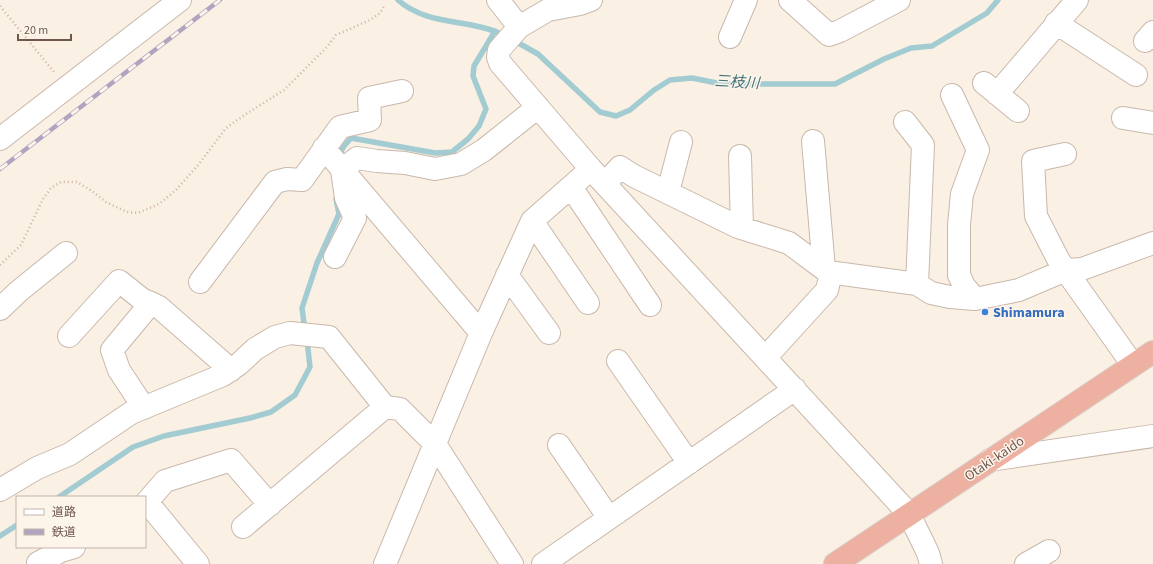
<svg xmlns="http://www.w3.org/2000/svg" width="1153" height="564" font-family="'Source Sans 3','Noto Sans JP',sans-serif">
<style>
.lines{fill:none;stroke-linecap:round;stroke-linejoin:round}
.stream{stroke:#a2ccd1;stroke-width:5.5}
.minor-casing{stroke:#c9b8ab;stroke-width:24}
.highway-casing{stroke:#d7d0cd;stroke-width:24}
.path{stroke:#d0b2a2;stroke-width:2.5;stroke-dasharray:1 3;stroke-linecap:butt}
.minor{stroke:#fff;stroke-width:22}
.highway{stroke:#eeb1a1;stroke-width:22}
.rail-casing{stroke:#b2a4c1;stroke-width:4.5}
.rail{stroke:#fdf4ea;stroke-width:3;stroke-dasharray:9;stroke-linecap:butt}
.shop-dot{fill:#3f7fe0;stroke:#fdf4ea;stroke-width:1.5}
.labels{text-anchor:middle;stroke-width:3;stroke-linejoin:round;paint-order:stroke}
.shop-label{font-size:14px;font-weight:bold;fill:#366cbe;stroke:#fdf4ea;text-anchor:start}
.street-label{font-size:14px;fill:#6f574c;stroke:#fdf4ea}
.water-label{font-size:15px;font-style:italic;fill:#45737a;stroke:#fdf4ea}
</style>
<rect width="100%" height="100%" fill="#faf0e4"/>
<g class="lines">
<!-- stream -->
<path class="stream" d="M398,0C428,27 472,18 505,36
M513,40L538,54L600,112L616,116L630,110L654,90L670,80L692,78L722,84H835L884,59L911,48L932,46L987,13L998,0
M338,157L344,146L351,138L435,153L452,152L468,139L479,126L486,109L473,76L474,66L495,31
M305,331L302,308L317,263L339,214L336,199
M59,497L133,447L164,436L250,418L271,412L295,395L310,367L307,340
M0,536L17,525"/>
<defs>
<path id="minor" d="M498,0L519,27
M591,0L580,4L548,10L519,27L499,50L498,57L500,63L591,169L909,514L928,553L931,564
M790,0L829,35L840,31L899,0
M1056,23L1136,75
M730,37L746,0
M1145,41L1153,32
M984,83L1018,111
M997,94L1077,0
M952,95L978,150L962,194L959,225V275L964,286L975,299
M1123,118L1153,123
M905,122L923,145L917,284
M0,139L180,0
M813,141L824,269
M324,148L481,333
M1065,154L1033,161L1036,216L1059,261L1133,365
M740,156L742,228
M342,170L357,158L377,161L405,163L435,169L461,164L484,150L538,107
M605,184L620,167L634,176L738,227L789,243L828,272L917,284L931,293L950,297L975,299L1019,290L1066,270L1082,269L1153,243
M571,187L650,305
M668,192L681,142
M532,221L588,303
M335,257L355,218L346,198L342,170
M507,275L549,333
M200,282L275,182L287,179L302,180L340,127L370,120L369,98L402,91
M0,309L19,291L66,253
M69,336L119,281L143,300L151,303
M766,357L827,290L831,273
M618,361L689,463
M144,408L119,370L112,350L151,303L159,307L231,370
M559,445L609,518
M990,460L1153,436
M0,490L37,468L70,454L131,413L223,375L239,364L255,349L275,337L290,333L329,337L385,407
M147,502L198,564
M145,504L165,481L231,460L270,505
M243,527L385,407L400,409L435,444L512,564
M39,564L38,563L61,551L74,547
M385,564L481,333L532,221L591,169
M543,564L795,389
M1026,564L1049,551"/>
<path id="highway" d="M835,564L1153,352"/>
</defs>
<!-- minor casing -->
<use href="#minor" class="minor-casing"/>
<!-- highway casing -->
<use href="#highway" class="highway-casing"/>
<!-- path -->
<path class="path" d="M0,6L54,72
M0,265L21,245L43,199L51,188L61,182H77L92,191L106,202L127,212L138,213L159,204L176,190L199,164L226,128L246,114L284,90L327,47L336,35L370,20L380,13L385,5"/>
<!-- minor -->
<use href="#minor" class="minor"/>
<!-- highway -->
<use href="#highway" class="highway"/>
<defs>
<path id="rail" d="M0,169L220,0"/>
</defs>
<!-- rail casing -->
<use href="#rail" class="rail-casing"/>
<!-- rail -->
<use href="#rail" class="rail"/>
</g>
<!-- markers -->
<circle class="shop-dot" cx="985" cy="312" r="4"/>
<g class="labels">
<!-- shop labels -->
<g class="shop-label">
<text x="993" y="317">Shimamura</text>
</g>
<!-- street labels -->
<g class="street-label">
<text transform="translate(994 458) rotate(-34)" y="5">Otaki-kaido</text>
</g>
<!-- water labels -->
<g class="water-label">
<text transform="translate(737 82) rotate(3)" y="5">三枝川</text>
</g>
</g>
<!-- legend -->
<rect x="16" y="496" width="130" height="52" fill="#fdf4ea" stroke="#c4b5ab"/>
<rect x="24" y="509" width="20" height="6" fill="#ffffff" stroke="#c4b5ab"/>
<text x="52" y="516" font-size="12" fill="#6f574c">道路</text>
<rect x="24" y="529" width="20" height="6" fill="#b2a4c1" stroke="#c4b5ab"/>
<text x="52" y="536" font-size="12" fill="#6f574c">鉄道</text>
<!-- scale -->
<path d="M18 34v6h53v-6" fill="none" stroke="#6f574c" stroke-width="2"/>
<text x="24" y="34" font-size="12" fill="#6f574c" stroke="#fdf4ea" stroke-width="3" paint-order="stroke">20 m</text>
</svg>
